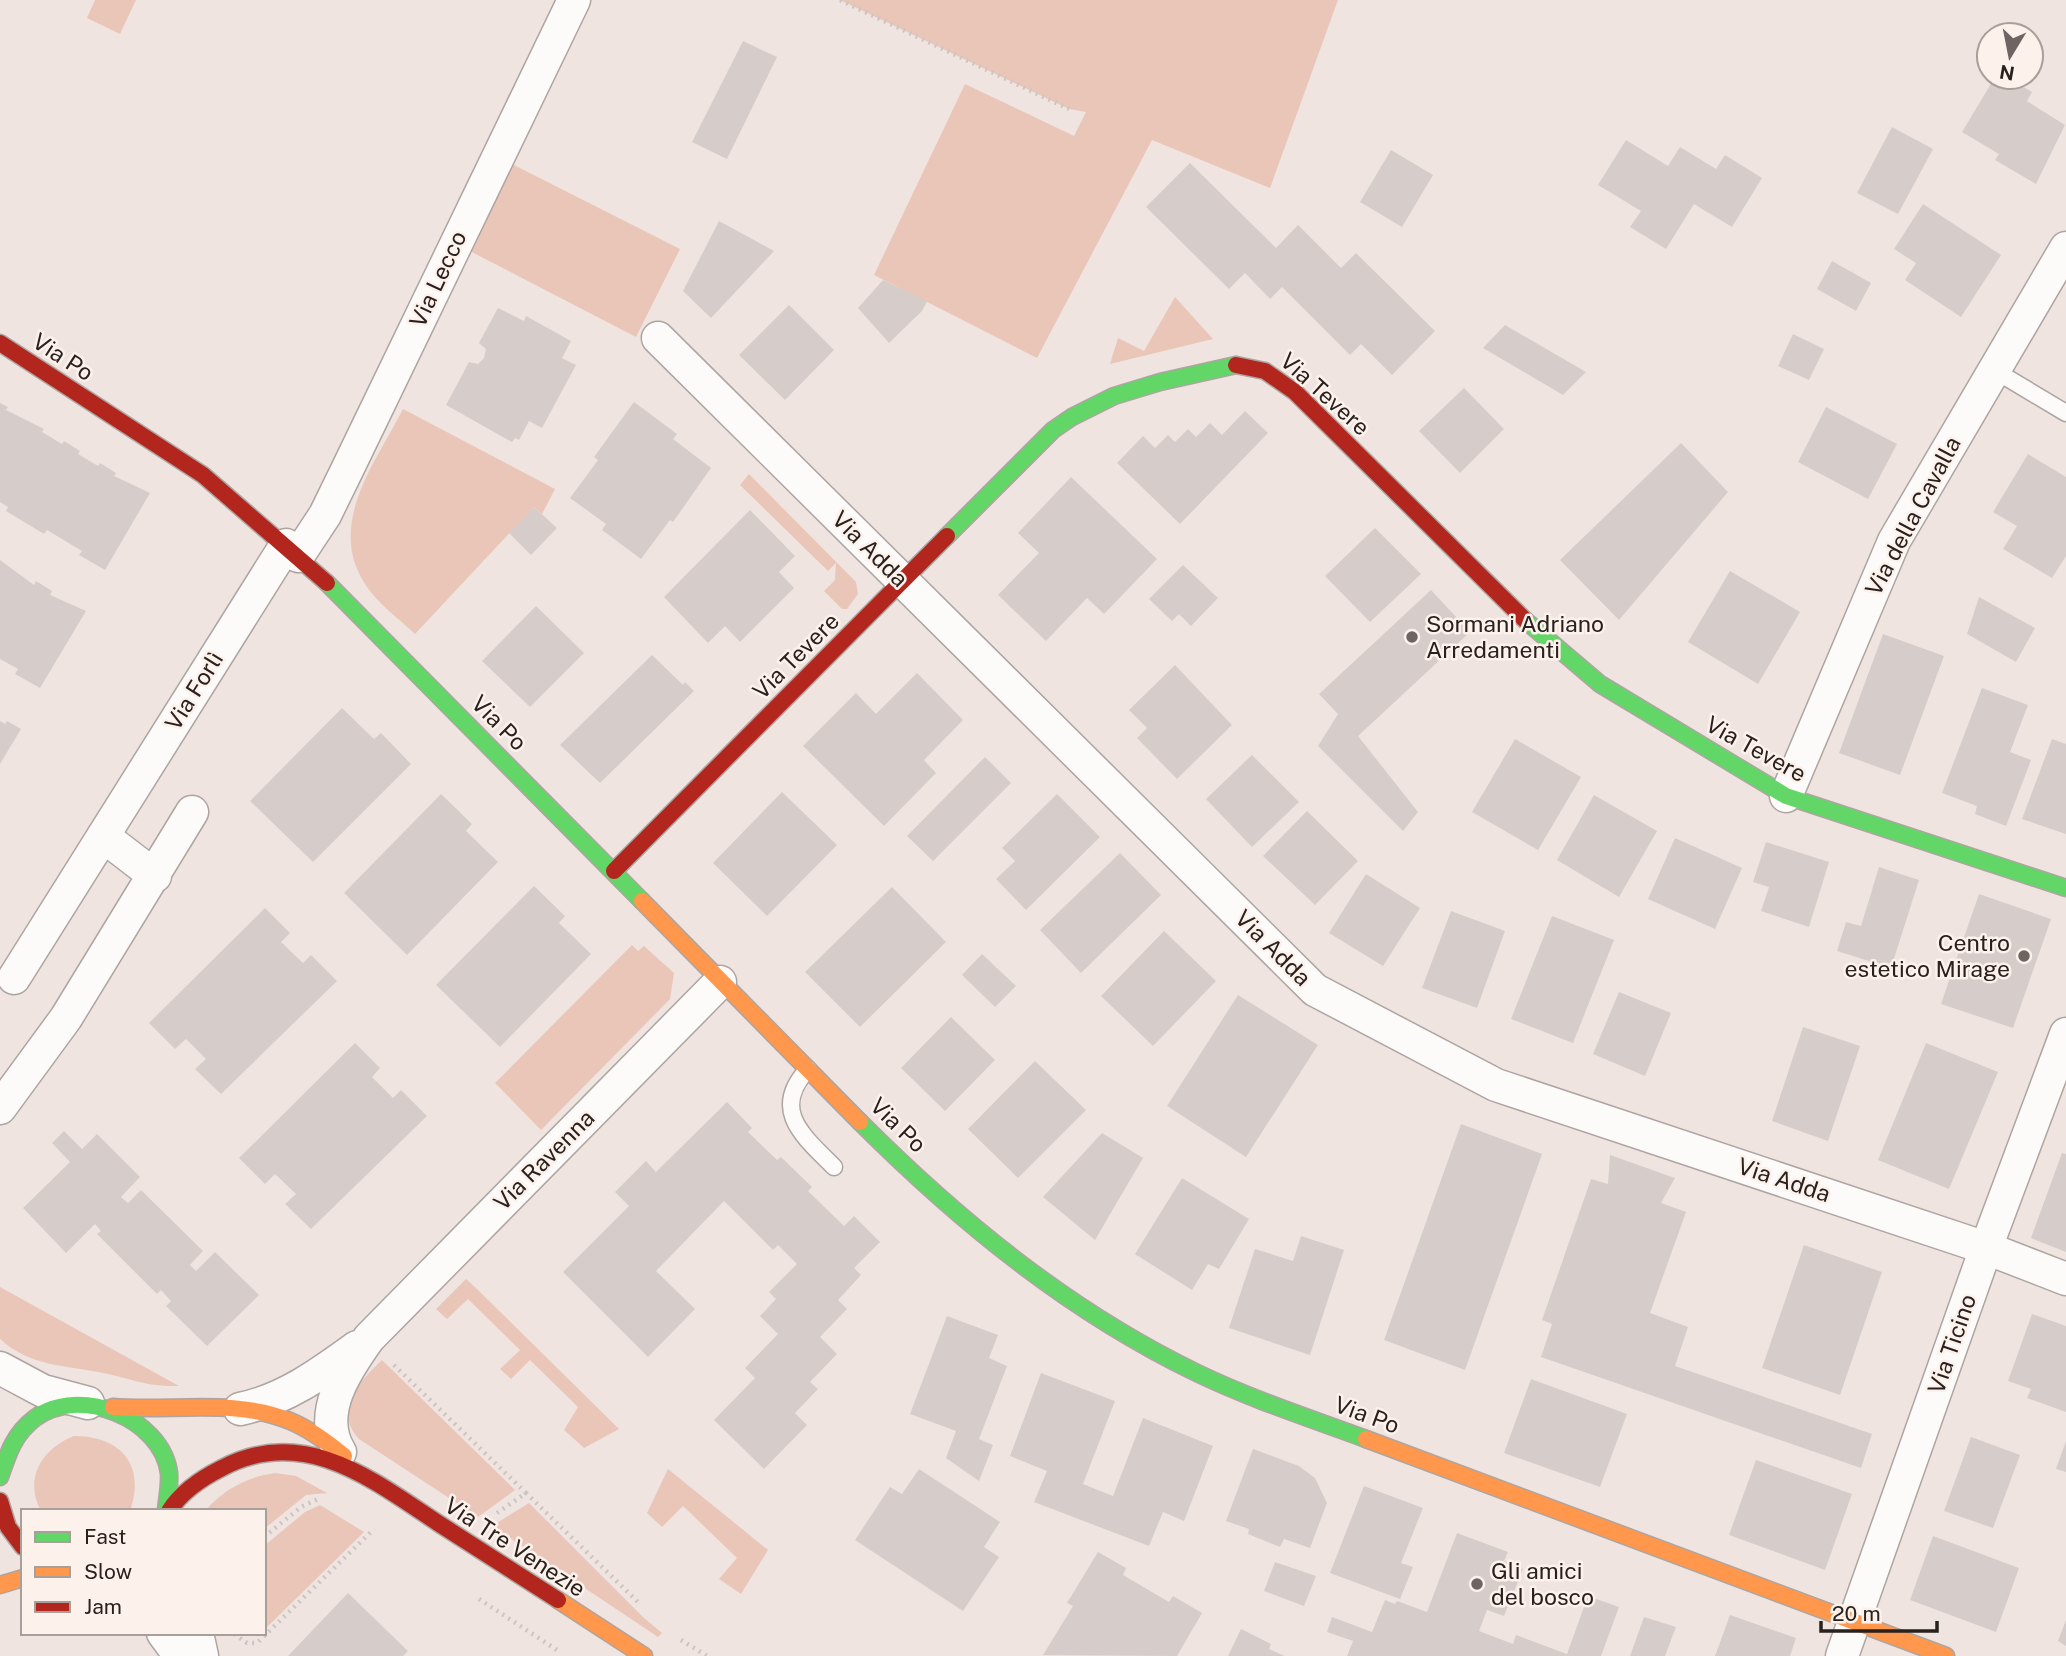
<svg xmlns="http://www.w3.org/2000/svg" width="2066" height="1656" font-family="'Public Sans',sans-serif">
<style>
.green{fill:#eac6b8}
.building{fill:#d6cdca}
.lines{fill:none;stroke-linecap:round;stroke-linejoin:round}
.lane-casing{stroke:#ada5a1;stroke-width:19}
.street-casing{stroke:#ada5a1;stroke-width:35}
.fast-casing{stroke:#ada5a1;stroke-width:19}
.slow-casing{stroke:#ada5a1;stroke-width:19}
.jam-casing{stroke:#ada5a1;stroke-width:19}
.path{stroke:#cac6c4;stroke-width:4.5;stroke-dasharray:2 5;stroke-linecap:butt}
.lane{stroke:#fdfbfa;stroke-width:16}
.street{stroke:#fdfbfa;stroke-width:32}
.fast{stroke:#63d668;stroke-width:16}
.slow{stroke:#ff974d;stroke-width:16}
.jam{stroke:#b3261e;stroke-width:16}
.poi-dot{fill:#6e6562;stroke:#fdf1ec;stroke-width:2.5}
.labels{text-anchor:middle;stroke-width:5;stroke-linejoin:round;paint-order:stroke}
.street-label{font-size:23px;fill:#28211e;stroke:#fdf1ec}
.poi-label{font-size:23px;fill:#28211e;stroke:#fdf1ec;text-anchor:start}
</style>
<rect width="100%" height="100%" fill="#efe4e0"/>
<!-- green -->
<path class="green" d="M95,0H136L120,34L87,18Z
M840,0H1338L1270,188L1152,140L1037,358L874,275L965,84L1074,136L1086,112L1069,109Z
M508,162L680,249L636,337L466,249Z
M1175,297L1213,339L1110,364L1118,338L1144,351Z
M403,409L555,489L542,514L534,507L415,634C398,618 377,603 365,584C326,524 376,462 403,409Z
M749,474L856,582L858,594L847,609H842L824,591L835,580L836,563L828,571L740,485Z
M632,945L638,951L644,946L674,973L670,999L541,1130L495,1083Z
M466,1279L477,1289L619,1429L584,1448L564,1430L578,1407L530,1360L511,1379L500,1369L520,1350L468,1299L447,1319L436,1309Z
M0,1287L179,1386C146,1387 133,1379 103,1373C65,1365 31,1367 0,1339Z
M382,1360L515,1490L478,1517L359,1439C332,1410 360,1381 382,1360Z
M74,1436C121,1436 146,1465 130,1511H41C23,1478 43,1448 74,1436Z
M668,1469L768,1550L741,1594L719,1579L737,1558L683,1506L662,1527L647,1513Z
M275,1473L296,1476L327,1493L306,1495L264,1529V1511H205C224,1489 247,1477 275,1473Z
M529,1503L644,1618L662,1633L658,1637L492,1526Z
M320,1505L364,1532L264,1630V1546L305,1512Z"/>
<!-- building -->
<path class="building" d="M743,41L777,57L727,159L692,142Z
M1995,77H2007L2032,92L2027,101L2065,125L2036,184L1995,160L1999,154L1962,132Z
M1892,127L1933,149L1898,214L1857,193Z
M1626,140L1668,166L1680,147L1716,169L1725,155L1762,178L1732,227L1694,204L1666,249L1630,227L1641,211L1598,185Z
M1391,150L1433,175L1402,227L1360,202Z
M1190,163L1276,248L1298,225L1341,268L1356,253L1435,331L1392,375L1361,344L1350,355L1282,287L1270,299L1245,273L1229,289L1146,207Z
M1923,204L2001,255L1961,317L1905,280L1916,263L1894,249Z
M719,221L774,251L711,318L683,291Z
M1832,261L1871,283L1856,311L1817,289Z
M883,280L927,301L922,311L889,343L858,308Z
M789,305L834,350L785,400L739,355Z
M498,308L524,321L526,316L571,341L562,358L576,365L542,428L529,421L519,440L515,438L512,442L446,405L469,362L478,364L484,358L486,349L479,343Z
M1505,325L1586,372L1563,395L1483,348Z
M1793,334L1824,349L1809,380L1778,366Z
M1464,388L1504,429L1460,473L1419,431Z
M634,402L677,434L673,439L711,468L673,522L670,520L641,559L602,530L606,524L570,498L598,460L594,457Z
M0,403L8,407L6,410L44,429L42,432L62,444L64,441L80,451L78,454L98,466L100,463L116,473L114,476L150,493L105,570L79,555L82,551L47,530L44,534L6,511L8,507L0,502Z
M1826,407L1897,444L1868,499L1798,462Z
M1245,411L1268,433L1180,524L1117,463L1143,436L1155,448L1168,435L1175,442L1188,429L1196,437L1210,423L1222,435Z
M1681,443L1728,492L1619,620L1560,560Z
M2028,454L2066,477V556L2052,578L2003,549L2017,526L1993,512Z
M1071,477L1157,559L1104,614L1087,598L1046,641L998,595L1039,553L1018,533Z
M534,507L557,528L531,555L509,533Z
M750,510L795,556L779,572L794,588L740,642L725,626L708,643L664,597Z
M1375,528L1421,574L1370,622L1325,576Z
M0,560L34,585L36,581L52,591L50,595L86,611L40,688L15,674L18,669L0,659Z
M1183,565L1218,598L1191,626L1179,614L1172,621L1149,599Z
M1730,571L1800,612L1758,684L1688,642Z
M1431,590L1470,632L1358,736L1418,812L1403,831L1318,746L1338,714L1319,694Z
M1979,597L2035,628L2016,662L1967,634Z
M536,606L584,653L530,707L482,661Z
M1883,634L1944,656L1900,775L1839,753Z
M652,655L683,685L685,682L694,691L600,783L560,745Z
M1175,665L1232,725L1177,779L1137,738L1147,728L1129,710Z
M917,673L963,720L924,760L936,773L884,826L803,746L856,693L876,714Z
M1982,688L2028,705L2010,752L2031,760L2006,826L1975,814L1977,806L1942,793Z
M342,708L374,739L381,733L411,764L313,862L250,801Z
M0,721L5,724L7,721L21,729L0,764Z
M1515,739L1581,777L1538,850L1472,812Z
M2052,739L2066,744V834L2022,819Z
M1252,755L1299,802L1252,847L1206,799Z
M985,757L1011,783L933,861L907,836Z
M782,792L837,845L767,916L713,863Z
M441,794L472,824L466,831L498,862L407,955L344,893Z
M1057,794L1100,837L1026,910L996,879L1015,861L1002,848Z
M1594,795L1657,831L1619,897L1557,860Z
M1307,811L1358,861L1315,905L1263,856Z
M1675,838L1742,868L1715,929L1648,899Z
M1766,842L1829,862L1809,927L1761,911L1769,887L1753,882Z
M1120,853L1161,895L1081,973L1040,930Z
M1879,867L1919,880L1891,968L1837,951L1846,922L1861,926Z
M1366,874L1420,908L1383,966L1329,933Z
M534,886L565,916L559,923L591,954L500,1047L436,985Z
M892,887L946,942L860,1027L805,972Z
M1979,894L2051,919L2013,1028L1941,1004Z
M265,908L290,933L281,942L303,963L311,955L337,981L221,1094L195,1069L206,1059L186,1039L175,1049L149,1023Z
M1451,911L1505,931L1477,1008L1422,988Z
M1552,916L1614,940L1573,1043L1511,1019Z
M1164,931L1216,981L1153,1046L1101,996Z
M982,954L1016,986L995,1007L962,975Z
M1619,992L1671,1013L1645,1076L1593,1054Z
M1238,995L1318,1045L1246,1157L1167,1106Z
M951,1017L995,1060L945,1111L901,1068Z
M1803,1027L1860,1046L1828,1141L1772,1121Z
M355,1043L380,1068L372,1077L393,1098L401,1090L427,1116L311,1229L285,1204L296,1194L275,1174L265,1184L239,1158Z
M1926,1043L1998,1072L1949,1189L1878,1160Z
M1035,1061L1086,1110L1018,1178L968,1129Z
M727,1102L752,1128L748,1132L777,1160L781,1157L812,1187L808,1191L844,1226L854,1216L880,1242L854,1268L861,1275L838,1300L847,1309L820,1337L837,1354L810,1382L818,1389L795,1413L807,1425L764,1469L714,1420L755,1378L745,1368L778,1334L760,1316L776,1299L769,1292L797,1264L778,1245L773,1250L724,1201L656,1271L695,1309L648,1357L563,1272L629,1206L615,1192L646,1161L656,1172Z
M1461,1124L1542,1154L1465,1370L1384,1340Z
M64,1131L82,1149L97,1134L140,1177L121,1197L128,1203L141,1190L203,1251L190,1265L196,1271L215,1252L259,1295L207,1346L166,1306L171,1301L161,1290L157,1294L97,1234L101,1231L95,1224L66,1253L23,1208L70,1162L52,1143Z
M1102,1133L1143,1158L1095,1240L1043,1197Z
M2062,1153L2066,1154V1252L2031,1238Z
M1610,1155L1675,1178L1661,1203L1686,1212L1650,1313L1688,1327L1675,1366L1872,1434L1861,1468L1541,1357L1552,1324L1542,1320L1591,1179L1608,1184Z
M1182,1178L1249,1219L1219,1269L1208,1264L1192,1290L1135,1254Z
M1301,1236L1344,1250L1310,1355L1229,1328L1255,1249L1293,1261Z
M1804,1245L1882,1272L1840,1395L1762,1368Z
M2032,1314L2066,1326V1412L2027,1398L2031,1389L2008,1381Z
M947,1316L998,1335L989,1358L1007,1366L979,1439L993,1445L979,1481L946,1458L956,1431L910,1414Z
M1041,1373L1115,1401L1083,1484L1113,1496L1143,1418L1213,1446L1184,1521L1163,1512L1149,1546L1034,1502L1047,1471L1010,1456Z
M1531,1379L1627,1414L1600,1487L1504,1453Z
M1971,1437L2020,1455L1993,1528L1944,1511Z
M2066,1441V1472L2056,1469Z
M1253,1449L1299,1466L1315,1478L1327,1503L1310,1548L1284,1539L1280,1547L1248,1534L1249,1529L1226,1521Z
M1756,1460L1852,1494L1825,1570L1729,1535Z
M919,1469L1000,1522L984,1547L999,1557L963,1611L855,1540L890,1487L902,1494Z
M1364,1486L1423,1508L1401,1563L1413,1567L1400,1599L1330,1573Z
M1457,1533L1508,1552L1504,1561L1523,1569L1504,1616L1487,1610L1479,1631L1513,1644L1516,1635L1567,1654L1588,1596L1619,1607L1601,1656H1347L1353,1641L1327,1632L1332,1617L1372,1632L1385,1600L1395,1604L1397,1601L1427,1612Z
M1933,1536L2019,1568L1996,1632L1910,1600Z
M1098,1552L1126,1568L1123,1575L1169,1602L1173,1596L1202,1613L1177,1656L1043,1655L1073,1606L1067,1603Z
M1275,1562L1316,1576L1304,1606L1264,1591Z
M348,1593L408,1651L403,1656H288Z
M1730,1615L1796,1638L1790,1656H1715Z
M1644,1617L1676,1627L1665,1656H1630Z
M2066,1620V1646L2058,1641Z
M1241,1629L1271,1644L1269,1649L1285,1656H1228Z"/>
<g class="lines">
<defs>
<path id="lane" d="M1994,370L2066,413
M808,1069C770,1110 803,1136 834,1167"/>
<path id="street" d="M658,338L1315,990L1496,1085L1986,1248L2066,1279
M298,556L325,515L348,468L574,0
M1786,796L1894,541L2066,248
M103,836L155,876
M14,978L286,545
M0,1108L66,1018L192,812
M0,1368L43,1391L88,1403
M240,1409C284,1400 320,1374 357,1347
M340,1452C316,1414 346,1370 369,1338L720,982
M163,1633L180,1656
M197,1633L202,1656
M1842,1656L1986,1248L2066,1034"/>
<path id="fast" d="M947,536L1053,430L1072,417L1114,396L1160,382L1236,365
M327,583L642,901
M1526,621L1600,684L1786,796L2066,888
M860,1122C960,1222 1069,1311 1197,1373C1251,1399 1309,1418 1366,1439
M0,1477C8,1453 14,1434 35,1418C79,1385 162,1418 169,1473C170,1485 167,1499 166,1511"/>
<path id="slow" d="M642,901L860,1122
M113,1407C170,1412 236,1398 290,1421C310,1429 327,1442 344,1456
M1366,1439L1946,1656
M0,1585L23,1578
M558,1600L644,1656"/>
<path id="jam" d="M0,343L203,475L327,583
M1236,365L1265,371L1295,392L1526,621
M614,871L947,536
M0,1501L8,1527L23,1547
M169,1511C182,1491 202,1478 222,1468C305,1424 374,1481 441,1525C480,1550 519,1575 558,1600"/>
</defs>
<!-- lane casing -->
<use href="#lane" class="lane-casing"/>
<!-- street casing -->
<use href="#street" class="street-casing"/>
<!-- fast casing -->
<use href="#fast" class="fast-casing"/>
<!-- slow casing -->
<use href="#slow" class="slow-casing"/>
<!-- jam casing -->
<use href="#jam" class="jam-casing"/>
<!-- path -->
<path class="path" d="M840,0L1069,109
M394,1365L526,1493
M497,1513L526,1493L638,1602
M264,1537L301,1507L318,1499
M479,1599L560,1652
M234,1634L247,1643H257L374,1529
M681,1640L707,1656"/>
<!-- lane -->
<use href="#lane" class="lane"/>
<!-- street -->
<use href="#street" class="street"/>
<!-- fast -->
<use href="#fast" class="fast"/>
<!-- slow -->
<use href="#slow" class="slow"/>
<!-- jam -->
<use href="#jam" class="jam"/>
</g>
<!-- markers -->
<g class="poi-dot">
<circle cx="1412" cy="637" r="7"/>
<circle cx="2024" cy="956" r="7"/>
<circle cx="1477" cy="1584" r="7"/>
</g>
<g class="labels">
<!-- street labels -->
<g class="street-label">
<text transform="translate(438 279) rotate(-65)" y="8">Via Lecco</text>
<text transform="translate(63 357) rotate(33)" y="8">Via Po</text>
<text transform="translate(1325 394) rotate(42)" y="8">Via Tevere</text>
<text transform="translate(1913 516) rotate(-62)" y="8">Via della Cavalla</text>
<text transform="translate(870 549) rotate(45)" y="8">Via Adda</text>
<text transform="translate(796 656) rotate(-45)" y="8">Via Tevere</text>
<text transform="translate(194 691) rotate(-58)" y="8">Via Forlì</text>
<text transform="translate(499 723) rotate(45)" y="8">Via Po</text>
<text transform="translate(1756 749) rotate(29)" y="8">Via Tevere</text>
<text transform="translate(1273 948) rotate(45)" y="8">Via Adda</text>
<text transform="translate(898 1125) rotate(44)" y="8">Via Po</text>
<text transform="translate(544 1160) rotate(-45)" y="8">Via Ravenna</text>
<text transform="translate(1784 1180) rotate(18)" y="8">Via Adda</text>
<text transform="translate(1952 1344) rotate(-71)" y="8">Via Ticino</text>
<text transform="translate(1367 1415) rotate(20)" y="8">Via Po</text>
<text transform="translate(515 1547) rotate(33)" y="8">Via Tre Venezie</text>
</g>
<!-- poi labels -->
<g class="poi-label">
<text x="1426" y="632">Sormani Adriano<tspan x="1426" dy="26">Arredamenti</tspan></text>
<text x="2010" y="951" text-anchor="end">Centro<tspan x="2010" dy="26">estetico Mirage</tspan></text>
<text x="1491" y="1579">Gli amici<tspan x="1491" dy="26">del bosco</tspan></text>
</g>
</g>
<!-- legend -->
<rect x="21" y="1509" width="245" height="126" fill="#fdf1ec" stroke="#a89e9a" stroke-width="2"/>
<rect x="35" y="1532" width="35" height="10" fill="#63d668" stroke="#a89e9a" stroke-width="2"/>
<text x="84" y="1544" font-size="21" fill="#28211e">Fast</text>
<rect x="35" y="1567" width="35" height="10" fill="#ff974d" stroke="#a89e9a" stroke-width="2"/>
<text x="84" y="1579" font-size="21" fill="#28211e">Slow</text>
<rect x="35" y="1602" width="35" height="10" fill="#b3261e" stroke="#a89e9a" stroke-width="2"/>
<text x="84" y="1614" font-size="21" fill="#28211e">Jam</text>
<!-- north arrow -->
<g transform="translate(2010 56) rotate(190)"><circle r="33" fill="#fdf1ec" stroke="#a89e9a" stroke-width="2"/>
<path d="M0-5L12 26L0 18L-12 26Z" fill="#6e6562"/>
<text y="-10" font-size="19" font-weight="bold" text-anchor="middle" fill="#28211e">N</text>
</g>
<!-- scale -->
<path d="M1821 1621v10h116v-10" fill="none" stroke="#28211e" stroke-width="3.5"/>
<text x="1832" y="1621" font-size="21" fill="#28211e" stroke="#fdf1ec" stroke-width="5" paint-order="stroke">20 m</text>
</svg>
